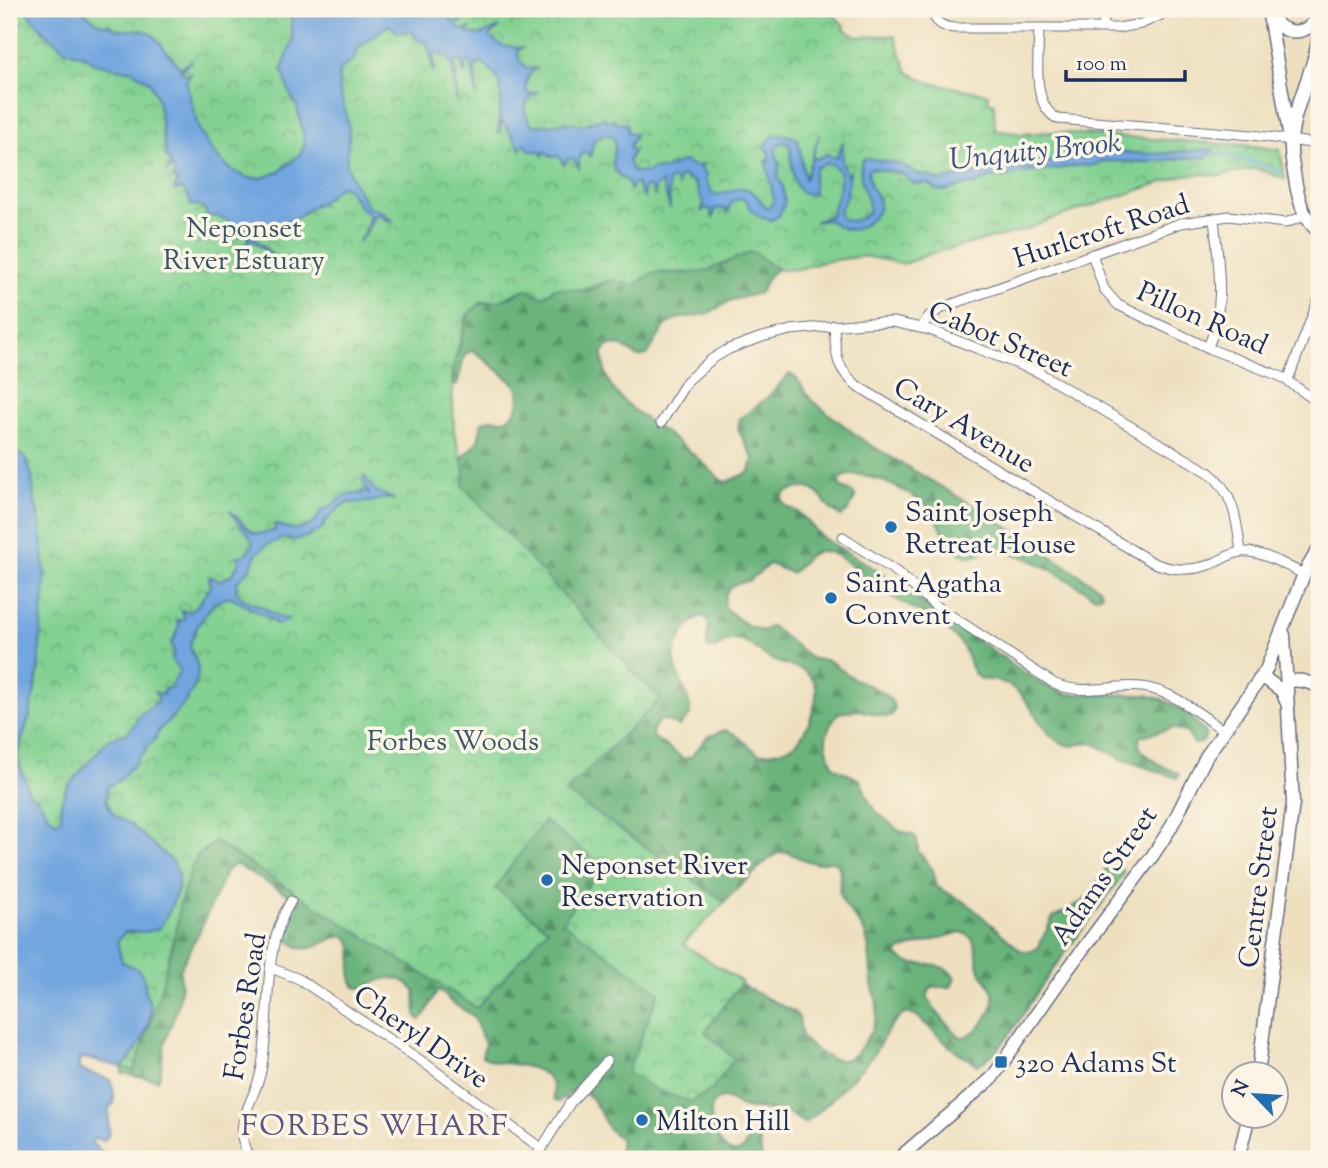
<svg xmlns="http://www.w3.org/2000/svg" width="1328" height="1168" font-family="'Sorts Mill Goudy',serif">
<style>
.forest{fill:url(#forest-firs);stroke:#42726d;stroke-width:2;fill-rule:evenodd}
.park{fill:url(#park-crowns);stroke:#4f8078;stroke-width:2}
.water{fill:#72a6df;stroke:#466a9e;stroke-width:2}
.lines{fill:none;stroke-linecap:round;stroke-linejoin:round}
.stream{stroke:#72a6df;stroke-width:2.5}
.street-casing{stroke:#656d80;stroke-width:11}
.secondary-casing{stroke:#656d80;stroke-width:15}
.street{stroke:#fff;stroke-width:9}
.secondary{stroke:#fff;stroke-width:12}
.poi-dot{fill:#1f6fb2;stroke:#fcf5e5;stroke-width:2.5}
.labels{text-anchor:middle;stroke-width:7;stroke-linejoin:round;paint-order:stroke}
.park-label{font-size:28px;fill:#35586b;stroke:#fcf5e5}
.street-label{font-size:28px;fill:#1b2f5e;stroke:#fcf5e5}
.poi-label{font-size:28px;fill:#1b2f5e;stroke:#fcf5e5;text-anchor:start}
.water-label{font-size:30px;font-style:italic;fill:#355385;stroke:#fcf5e5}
.neighbourhood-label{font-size:30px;letter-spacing:2px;fill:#5a5681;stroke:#fcf5e5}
</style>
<defs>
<pattern id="forest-firs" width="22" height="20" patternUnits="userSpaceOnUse" patternTransform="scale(1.75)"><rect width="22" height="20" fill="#6ab47c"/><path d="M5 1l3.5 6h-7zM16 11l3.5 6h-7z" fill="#569369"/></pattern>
<pattern id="park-crowns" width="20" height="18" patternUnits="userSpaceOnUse" patternTransform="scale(1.75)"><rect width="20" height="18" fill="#83d292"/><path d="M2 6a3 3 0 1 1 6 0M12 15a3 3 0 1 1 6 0" fill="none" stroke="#6aab7a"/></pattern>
</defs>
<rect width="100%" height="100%" fill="#fcf5e5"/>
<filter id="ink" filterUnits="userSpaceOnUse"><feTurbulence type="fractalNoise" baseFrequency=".0143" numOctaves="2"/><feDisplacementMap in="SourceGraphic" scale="14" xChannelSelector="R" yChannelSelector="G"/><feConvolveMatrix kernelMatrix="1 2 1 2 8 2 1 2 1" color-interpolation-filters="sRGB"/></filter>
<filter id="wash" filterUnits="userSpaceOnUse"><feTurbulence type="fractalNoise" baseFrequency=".00686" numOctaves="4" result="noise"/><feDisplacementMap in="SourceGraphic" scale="28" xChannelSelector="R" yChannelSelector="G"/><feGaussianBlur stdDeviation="1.57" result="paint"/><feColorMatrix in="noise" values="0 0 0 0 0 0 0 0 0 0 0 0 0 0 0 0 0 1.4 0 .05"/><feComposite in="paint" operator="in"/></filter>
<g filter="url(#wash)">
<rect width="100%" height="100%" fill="#eee0bf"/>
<!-- forest -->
<path class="forest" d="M750,252L757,254L777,269L769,276L760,293L732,300L707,314L676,319L665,326L647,355L638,357L622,346L609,345L603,353C601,396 642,415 671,437C689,450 705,464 721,480L727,482L750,472L753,458L738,429L740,419L769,396L789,374L796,377L811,400L864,441L999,521L1099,588L1102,595L1094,596C1060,575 1027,551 986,549C952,575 944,522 927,506C913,493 852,461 839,481L841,488L853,492L856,497L847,512L841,516C818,507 825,477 786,492L782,497L783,503C788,508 792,509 798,512C807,519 814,530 823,538L900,584L928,607L1042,684L1067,694L1147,695L1164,700L1189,715L1206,733C1205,740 1203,743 1195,744L1187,733L1174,728L1141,736C1129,752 1166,768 1179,774L1177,778L1121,759L1092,742C1076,743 1074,751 1057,740C1040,730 1035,709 1021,695C1014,688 1003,681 993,680C987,680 983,681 978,677C968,669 969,654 961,644C940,618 905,607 878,588C862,576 841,551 820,551C807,552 801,567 791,573L769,564L750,580L731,586L726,594L724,603L726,609L745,624L762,631L771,626L812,659L826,660L833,663L852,678L881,691L891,700L895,708L892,715L886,717L860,710L838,713C822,735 823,743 834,767L860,780L870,803L877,812L899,831L913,835L917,839L918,851L933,870L937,887L968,904L1020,950L1029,952L1038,948L1053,917L1082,902L1092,891L1108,865L1122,869L1124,873C1097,912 1067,948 1041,987C1025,1009 1002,1055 977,1065L949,1046L917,1016L906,1013C890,1021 883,1040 873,1055C865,1066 813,1120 804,1123C796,1119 789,1111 780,1110C767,1109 756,1111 742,1107C734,1104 727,1095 718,1099C699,1110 722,1162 741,1151C744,1149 747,1141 750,1137H757L760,1143L762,1159H618L621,1140C617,1135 612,1133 608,1128C599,1114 594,1090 574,1090L558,1102L554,1100C553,1095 554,1089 552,1084C542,1064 514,1065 497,1062C492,1062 487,1058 482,1056L485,1044L473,1016L451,1002L440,990C430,997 430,1012 420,1020L416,1016L415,991C400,972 382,976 365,989L355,987C343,971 361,954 347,937C325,932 310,966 285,936C286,923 297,913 297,900L235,864L226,871L201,928L180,969L181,988L178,1005L165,1042L159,1079L157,1080L122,1073V1069L171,952L180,903L194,861L198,856L215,842L462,486L465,477L462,463L463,457L478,441L482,422L490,419L505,420C518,412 523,400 516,385L473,350L465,354L457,385L452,384C449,368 458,357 461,341C471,301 468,307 507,298C514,296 520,291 527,289L534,294L546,295L555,288H593L610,280L640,281L652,273L704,272ZM700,616L707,618C711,628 705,637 707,648L713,649C719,647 722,643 727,641C745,633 760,656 775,661C791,668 800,664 813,680C823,693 807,734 795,744C787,750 769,753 759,754L735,734L725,730L707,737L691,757L684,759L653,737L652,731L659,721L664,720L679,726L690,715C692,688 664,667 679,641C684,630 690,623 700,616ZM787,852C797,856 806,863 817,863C824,863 832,858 837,864C843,870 838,886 840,895C844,908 854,915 861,926C872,943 869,964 872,983C873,992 878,1000 877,1009C877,1024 860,1058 843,1060C827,1061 812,1048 802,1038L799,1018L794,1012L745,987L682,945L689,934L768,860L778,853ZM961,932C979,938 975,951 979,967C981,977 989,982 992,991C1000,1008 978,1033 962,1038C952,1031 931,1007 927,996L932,987H951L955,977C934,953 916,975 897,955L900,950Z"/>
<!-- park -->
<path class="park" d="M9,9H829L845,27L843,29L858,37L894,35L908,72L927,82L988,94L989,102H994L995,130L1021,134L1052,132L1254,146L1280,150L1285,179L1255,168L1219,176L1205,174L1184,175L1049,220L1025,230L930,254L904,264L863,256L823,262L799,269L781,270L770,265L757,254L750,252L704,272L652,273L635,285L610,280L585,290L555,288L542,297L527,289L523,290L499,301L482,302L467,315L452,373L454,431L465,472L463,486L640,679L661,698L566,792L725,902L683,944L742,982L705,1032L734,1059L712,1090L690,1102L657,1090L627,1073L659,992L562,922L603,866L544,821L495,888L548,929L477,1008L215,842L198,855L191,869L180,903L177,926L158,998L134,1071C118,1064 98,1061 80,1057L78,1069L110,1080C113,1089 115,1096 113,1105L109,1106V1133L104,1141L95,1138L91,1143L103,1153L98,1159H9Z"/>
<!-- water -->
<path class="water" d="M25,9H79L102,25L108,24C118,33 128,29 141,30C155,33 158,41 165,50C170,56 176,61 180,68L193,59L181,71L185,74H190L186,81L198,127L211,149L221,161L232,170L247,178H262L279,172L301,153L305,143L297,106L290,94L282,69L293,39L291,28L292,9H446L447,14H455L450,17L452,22L463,21L457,25L459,30L472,28L466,31V33L480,35L500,27L489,37L503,46L522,48L517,51L519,60L527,68H536C528,74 523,85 528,94L539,92C523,99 521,111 532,125H552L566,122L583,125L604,117L608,122L613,119L616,123L627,124V132L635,135L629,146L631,150H634L628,161L632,171L647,173L651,169H665L684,161L696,167L702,164L700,169L706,175L705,180L713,194C727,197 737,182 751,191C758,195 761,203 767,208L771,205L774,200L766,161L769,162V152L764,147L773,136L787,135L798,139L805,180L819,135L813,157L815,159L828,154L831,157H837L843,141L842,162L847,175L850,171L847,194L839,212L841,218C851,224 861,219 869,212C871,195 856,184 862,160L866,158L901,164L917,174L929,176L939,181L980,172L1034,167L1066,156L1085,158L1112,152L1155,154L1210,149L1216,153L1210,154L1203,158H1182L1148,162L1104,161L1091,166L1084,165L990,178L974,185H966L945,191L936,190L930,183L914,184L903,174L871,168L868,170L870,185L879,201V209C872,221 857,234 842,228C836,226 834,222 828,220L814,222L831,215C835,199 852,170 827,163L816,167L813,177L814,193C790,201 792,160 790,145L782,142L775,149L779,164L778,178L782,184L785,202L779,216L771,220C758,218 751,212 746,200L741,198L732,202L727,213L725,208L715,209L713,219L710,209L705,208L701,212L704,204L694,182L682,176L679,178L678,186L674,179L668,181L670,209L662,183L655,187V197L650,186L644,188V198L636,183L633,184L630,190L628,182C598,163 623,154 612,135H602L594,140L590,157L586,152H583L579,159V168L573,159L569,158L563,164L559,156L551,157L545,151L543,156L540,151H530L525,143L521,149L502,121L499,134C496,103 514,85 481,62L475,67L477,97L471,62L468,61L465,66V76L461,61L457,60L455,62L457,103L452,67L448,57L434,52V73L428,46L425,42L417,40L412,32H398L388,25L358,48L353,60L340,70C334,92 350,112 349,135C349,146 344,156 348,168C352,182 361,194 368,207L384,212L385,217L390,218L393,222L384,219L380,214L374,216L367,231L358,242L366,230L370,214L360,207L347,188L340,186L320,203L322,205L316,204L296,218L281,223V225L275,223L256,230L245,229L280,262L252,240L246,243L249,238L245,234L239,237L243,232C232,223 221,214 206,216V210L197,205H190V199L183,189L174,190L178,181L173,178L175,174L173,168L167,171L171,162L166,156L158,100L150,82L133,71L94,63L87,57L66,50L44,32Z
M15,451L25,458L32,476L34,498L41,528L45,576L38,673L30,714L17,756L29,793L37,798L50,817L56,822L61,818V803L67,787L108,740L129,732L140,715L159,700L155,692L163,695L164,688H170L180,670L171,659L174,654L171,642L174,640L179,625L176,619L181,621L185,618L181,610L190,612C200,605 203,596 210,588L209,576L219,581L232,575L239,563L237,556H243C245,554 253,546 253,543C254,539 233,516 229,510C251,525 245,541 275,530V524C289,530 305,533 316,520C319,517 319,512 322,510C324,509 326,509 328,508C340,501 345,490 362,494L363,490L370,495L363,482L364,476L376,491L395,500C381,496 380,501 368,502C347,504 348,498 332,515C327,520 324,520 323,528L307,537L293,540L284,538L266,545L256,554L251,567L237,582L236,592C243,601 253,603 262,607C274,612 274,618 289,619L277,625C265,611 244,609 231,596L214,603L198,625L190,644C191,653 198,662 198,671C198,690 177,714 163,726C155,733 157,742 146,747V752L139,755L137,762L129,769L121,779L107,787L106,800L113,814L131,825L173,862L178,874V887L170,910L159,929L145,932H125L117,941L122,962C128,965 136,966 141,973C146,979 144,986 146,993C147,999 151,1002 151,1009C151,1026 135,1057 121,1067L80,1057L78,1069L110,1080L114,1092L113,1105L109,1106V1133L104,1141L95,1138L91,1143L103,1153L98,1159H9V452Z"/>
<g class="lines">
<!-- stream -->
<path class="stream" d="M1213,153L1251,161L1283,172"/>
</g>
</g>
<g filter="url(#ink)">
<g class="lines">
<defs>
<path id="street" d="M932,9C933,21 942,27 954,28H1118L1141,24L1175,9
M1103,9L1104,28
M1039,28C1039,55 1030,105 1058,119L1252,135L1319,144
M1092,254L1104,289L1118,305L1213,350L1282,377L1319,403
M834,325C836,353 834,368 859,387L1152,562C1172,571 1195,572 1216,562C1224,558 1232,553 1241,552C1261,550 1286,566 1304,574
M922,327L929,316L944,307L1181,223L1229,216L1285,223L1305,216
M1208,347C1227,305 1218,263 1214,218
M1288,380L1319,298
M661,423L687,381L712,359L729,349L762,337L791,330L863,323L893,322L930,330L1038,372L1208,472C1234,491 1237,522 1241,552
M843,537L898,573L932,603L1055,684C1083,696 1114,684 1142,687C1173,691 1198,713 1223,730
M1306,569L1319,575
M271,968L299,979L423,1062L542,1149
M249,1159C246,1151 242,1143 242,1133C242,1112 257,1092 261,1071C272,1016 260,951 291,901
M535,1159L570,1103L607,1061"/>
<path id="secondary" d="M1268,9L1289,133
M1271,16C1283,37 1309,37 1319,14
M1319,32C1316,70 1293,104 1291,142C1290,156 1294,171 1296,185C1300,204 1304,219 1319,232
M1263,677L1282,691L1286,701
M1287,680L1303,681L1319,686
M1258,1074L1293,803L1284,635
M898,1159L992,1078L1068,969L1151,858L1170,829L1206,757L1266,670L1304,574L1319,548
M1238,1159L1249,1116"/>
</defs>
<!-- street casing -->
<use href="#street" class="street-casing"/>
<!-- secondary casing -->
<use href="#secondary" class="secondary-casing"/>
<!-- street -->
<use href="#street" class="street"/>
<!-- secondary -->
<use href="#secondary" class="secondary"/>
</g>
</g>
<!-- markers -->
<g class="poi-dot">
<circle cx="891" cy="527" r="7"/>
<circle cx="831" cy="598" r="7"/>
<circle cx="547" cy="880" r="7"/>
<rect x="994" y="1055" width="14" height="14" rx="3.5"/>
<circle cx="642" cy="1120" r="7"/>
</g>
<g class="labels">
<!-- park labels -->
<g class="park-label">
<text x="244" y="237">Neponset<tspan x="244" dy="32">River Estuary</tspan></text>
<text x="453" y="750">Forbes Woods</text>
</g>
<!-- street labels -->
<g class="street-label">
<text transform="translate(1101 230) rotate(-18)" y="10">Hurlcroft Road</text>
<text transform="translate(1203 317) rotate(24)" y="10">Pillon Road</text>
<text transform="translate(1001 338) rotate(23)" y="10">Cabot Street</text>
<text transform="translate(965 424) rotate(31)" y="10">Cary Avenue</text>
<text transform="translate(1103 875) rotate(-55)" y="10">Adams Street</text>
<text transform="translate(1257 887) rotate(-83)" y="10">Centre Street</text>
<text transform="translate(244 1006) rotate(-81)" y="10">Forbes Road</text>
<text transform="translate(422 1036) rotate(35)" y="10">Cheryl Drive</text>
</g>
<!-- poi labels -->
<g class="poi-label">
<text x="905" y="521">Saint Joseph<tspan x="905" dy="32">Retreat House</tspan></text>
<text x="845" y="592">Saint Agatha<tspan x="845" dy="32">Convent</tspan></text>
<text x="561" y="874">Neponset River<tspan x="561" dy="32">Reservation</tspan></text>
<text x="1015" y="1072">320 Adams St</text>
<text x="656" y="1130">Milton Hill</text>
</g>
<!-- water labels -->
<g class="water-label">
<text transform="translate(1035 150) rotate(-6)" y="10">Unquity Brook</text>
</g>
<!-- neighbourhood labels -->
<g class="neighbourhood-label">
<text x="375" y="1135">FORBES WHARF</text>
</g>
</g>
<!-- margin -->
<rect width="1328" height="1168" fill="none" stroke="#fcf5e5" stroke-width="35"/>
<!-- north arrow -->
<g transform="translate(1255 1095) rotate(295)"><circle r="33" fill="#fcf5e5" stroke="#a2a6af" stroke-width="2"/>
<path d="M0-5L12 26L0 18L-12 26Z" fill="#1f6fb2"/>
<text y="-10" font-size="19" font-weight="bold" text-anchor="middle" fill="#1b2f5e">N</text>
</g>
<!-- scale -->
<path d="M1066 70v10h119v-10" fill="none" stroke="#1b2f5e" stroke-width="3.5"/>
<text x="1076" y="70" font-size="21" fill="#1b2f5e" stroke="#fcf5e5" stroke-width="5" paint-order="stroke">100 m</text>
</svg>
